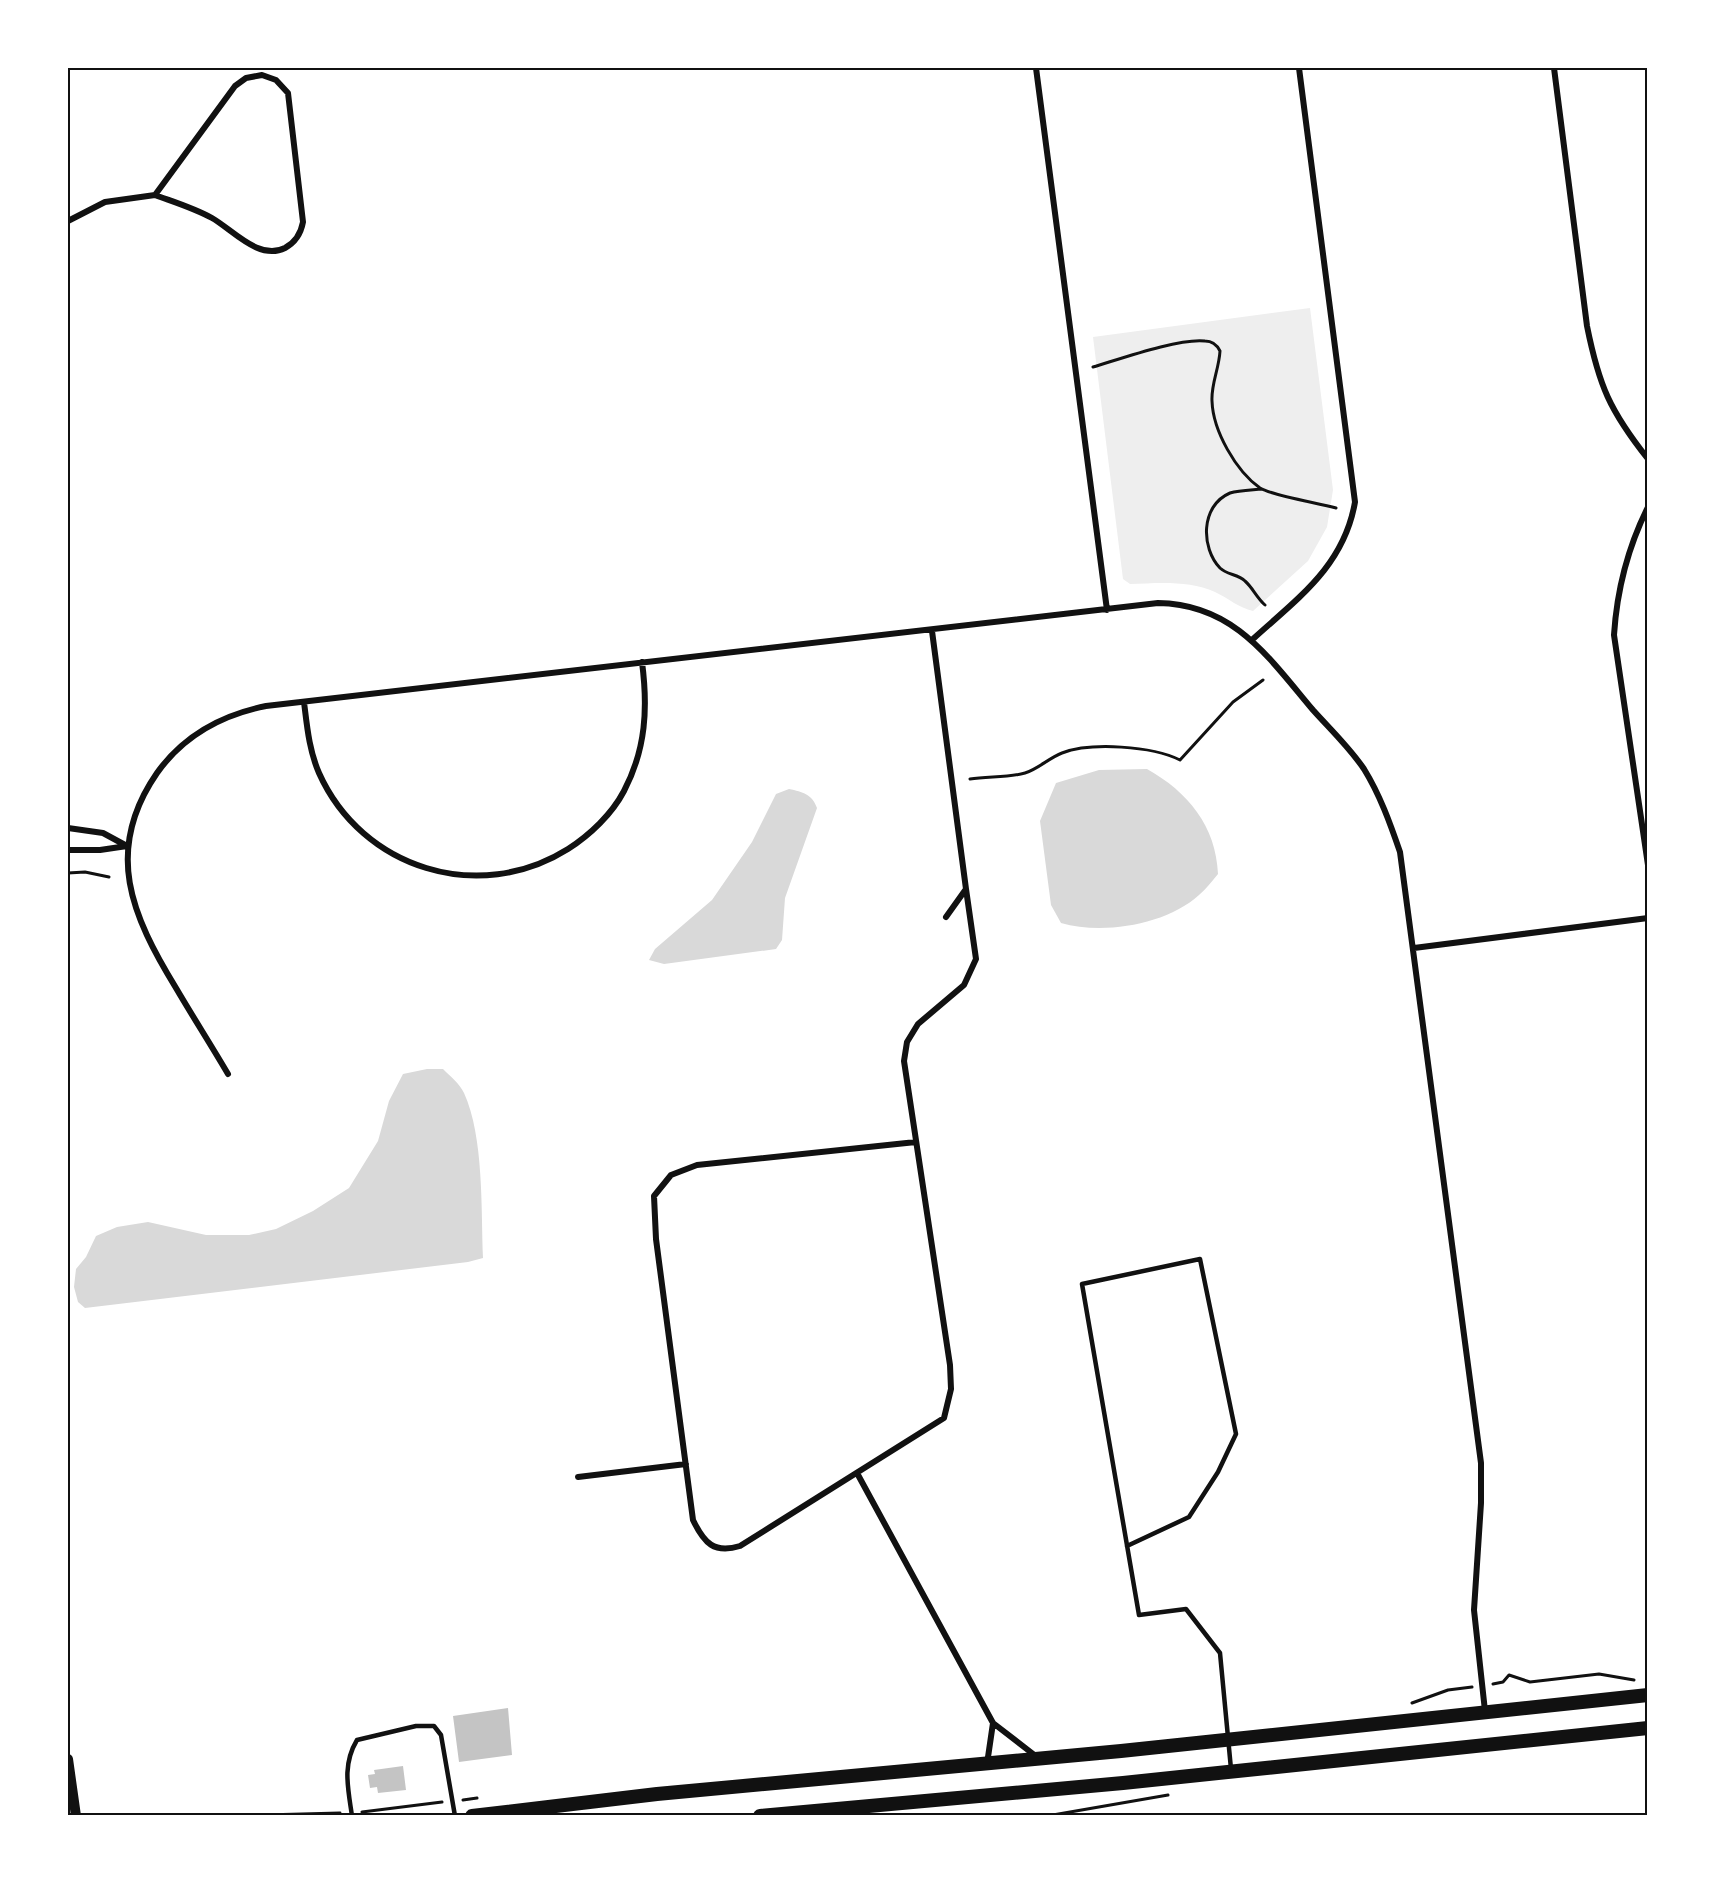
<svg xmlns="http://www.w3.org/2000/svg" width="1715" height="1883" font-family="'Work Sans',sans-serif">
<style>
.green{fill:#eee}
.water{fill:#d9d9d9}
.building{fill:#c4c4c4}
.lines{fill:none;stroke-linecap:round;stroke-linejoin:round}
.path{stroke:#111;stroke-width:3}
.service{stroke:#111;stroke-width:4.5}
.minor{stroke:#111;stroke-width:6}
.tertiary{stroke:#111;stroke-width:10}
.primary{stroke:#111;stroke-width:14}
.neatline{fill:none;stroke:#111;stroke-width:2}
</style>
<rect width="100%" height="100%" fill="#fff"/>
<!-- green -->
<path class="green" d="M1310,308L1333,490L1327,527L1308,561L1253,611C1239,608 1228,598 1215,592C1189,580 1158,583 1130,584L1123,579L1093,337Z"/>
<!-- water -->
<path class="water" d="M1147,769C1188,792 1216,826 1218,874C1212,881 1206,889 1199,895C1166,925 1103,935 1061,923L1051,905L1040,821L1056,783L1099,770Z
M789,789C803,792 812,794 817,808L785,898L782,940L776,949L664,964L649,960L655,949L712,900L752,842L776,794Z
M427,1069H443C450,1076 460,1084 464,1093C484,1137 481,1209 483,1258L468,1262L85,1308L78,1302L74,1287L76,1269L86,1257L96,1236L117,1227L148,1222L206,1235H249L276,1229L313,1211L349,1188L378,1141L389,1101L403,1074Z"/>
<!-- building -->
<path class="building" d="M508,1708L512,1755L459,1762L453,1716Z
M403,1766L406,1790L378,1793L377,1787L370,1788L368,1775L375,1774L374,1770Z"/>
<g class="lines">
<!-- path -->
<path class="path" d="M1093,367C1120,359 1179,338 1205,341C1213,341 1217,345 1220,351C1219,369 1211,384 1212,401C1213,431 1236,471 1260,488C1273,496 1319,503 1336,508
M1262,489C1252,490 1239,490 1230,493C1200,506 1201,548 1220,568C1227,575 1238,574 1245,581C1253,588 1256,597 1265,605
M970,779C987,776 1008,778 1025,773C1038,769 1049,758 1062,753C1091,742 1152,746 1180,760L1233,702L1263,680
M68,873L85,872L109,877
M1493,1684L1503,1682L1509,1675L1530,1682L1599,1674L1634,1680
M1412,1703L1448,1690L1472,1687
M463,1800L477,1798
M362,1812L442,1802
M231,1816L340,1813
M1047,1816L1168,1795"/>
<!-- service -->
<path class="service" d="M1127,1546L1189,1517L1218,1472L1236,1434L1200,1259L1082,1284L1139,1615L1186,1609L1220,1653L1231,1769
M352,1816C348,1788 342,1765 357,1740L416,1726H434L441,1735L455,1816"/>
<!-- minor -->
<path class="minor" d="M1036,68L1107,610
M1554,68L1587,326C1599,386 1610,411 1648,459
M262,75L276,80L288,93L303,222C301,233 296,242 285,248C259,261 233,230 212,218C194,208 174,202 155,195L235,86L246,78Z
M68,221L105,202L155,195
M1648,507C1627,549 1617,589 1614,635L1648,865
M932,631L966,889L946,917
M1253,639C1298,598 1344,566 1355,502L1299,68
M304,702C307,726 309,750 319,773C362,869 479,905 568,849C590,835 612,814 624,791C646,749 648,708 642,662
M68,828L103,833L127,846
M68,850H100L127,846
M1414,948L1648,918
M228,1074C211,1045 193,1017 176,988C132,916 103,851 157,773C184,735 221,715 266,706L1158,603C1234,604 1269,658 1313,710C1330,729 1350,748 1364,769C1380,795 1390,823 1400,852L1481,1463V1503L1474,1610L1485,1711
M916,1142L697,1165L671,1175L654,1196L656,1239L693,1520C704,1543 714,1554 740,1546L944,1418L951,1389L950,1365L904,1061L907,1042L918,1024L964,985L976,959L966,889
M857,1473L993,1723L1037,1757
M578,1477L686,1464
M987,1764L993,1723"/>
<!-- tertiary -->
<path class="tertiary" d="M68,1759L76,1816"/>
<!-- primary -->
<path class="primary" d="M472,1816L657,1794L1121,1751L1648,1695
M760,1816L1123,1783L1648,1728"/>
</g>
<!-- border -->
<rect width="1715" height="1883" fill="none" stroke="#ffffff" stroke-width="138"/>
<rect x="69" y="69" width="1577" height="1745" class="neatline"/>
</svg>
